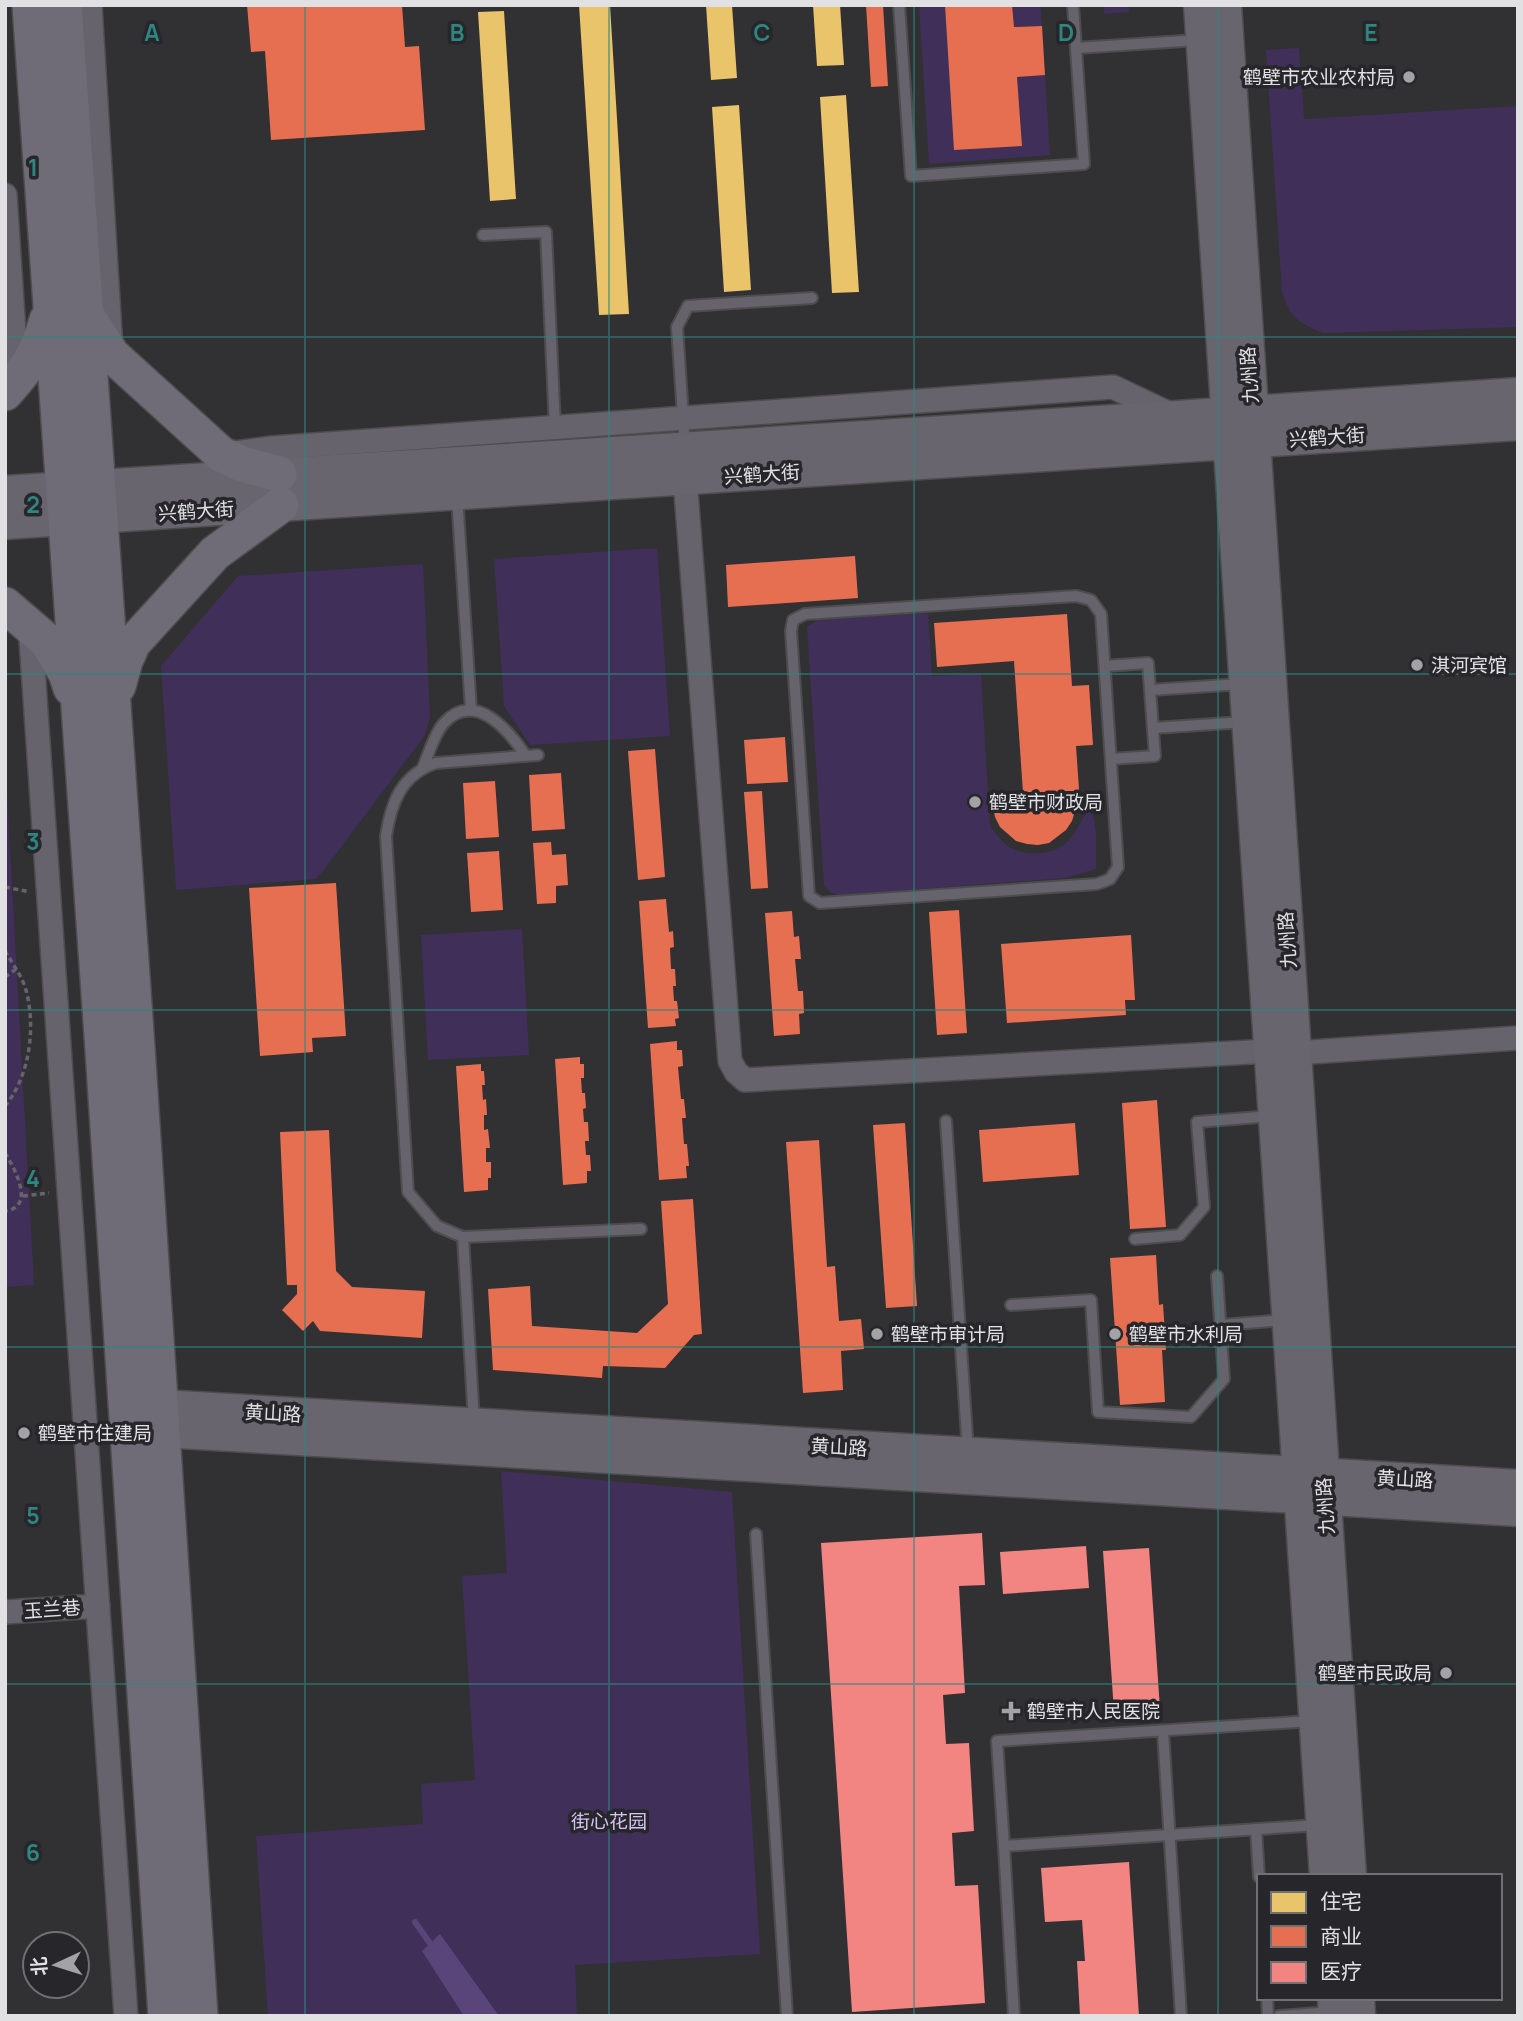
<svg xmlns="http://www.w3.org/2000/svg" width="1523" height="2021" font-family="Manrope,'Noto Sans SC',sans-serif">
<style>
.green{fill:#403059}
.water{fill:#594579}
.homes{fill:#e9c46a}
.shops{fill:#e76f51}
.health{fill:#f28482}
.lines{fill:none;stroke-linecap:round;stroke-linejoin:round}
.stream{stroke:#594579;stroke-width:6}
.lane-casing{stroke:#4d4d4e;stroke-width:14}
.street-casing{stroke:#4d4d4e;stroke-width:26}
.secondary-casing{stroke:#4d4d4e;stroke-width:35}
.primary-casing{stroke:#4d4d4e;stroke-width:38}
.path{stroke:#656469;stroke-width:3.5;stroke-dasharray:5 3.5;stroke-linecap:butt}
.lane{stroke:#66636c;stroke-width:10}
.street{stroke:#66636c;stroke-width:23}
.secondary{stroke:#68656e;stroke-width:32}
.primary{stroke:#706c77;stroke-width:35}
.grid{fill:none;stroke:#2e8680;stroke-width:2;stroke-opacity:0.55}
.poi-dot{fill:#a3a2a5;stroke:#27262a;stroke-width:2.5}
.labels{text-anchor:middle;stroke-width:7;stroke-linejoin:round;paint-order:stroke}
.poi-label{font-size:19px;fill:#e1e0e3;stroke:#27262a;text-anchor:start}
.street-label{font-size:19px;fill:#e1e0e3;stroke:#27262a}
.park-label{font-size:19px;fill:#d4c3f7;stroke:#27262a}
.grid-label{font-size:23px;text-anchor:middle;font-weight:bold;fill:#2e8680;stroke:#27262a;stroke-width:7;stroke-linejoin:round;paint-order:stroke}
</style>
<rect width="100%" height="100%" fill="#313033"/>
<!-- green -->
<path class="green" d="M919,5H945L955,150L1022,145L1017,77L1045,75L1050,155L929,164Z
M1012,5H1040L1042,26L1014,27Z
M1104,5H1128L1129,12L1104,14Z
M1299,48L1304,119L1518,106V327L1324,333C1300,324 1290,318 1282,292L1266,50Z
M657,548L670,736L530,745L504,706L494,559Z
M423,564L430,717L425,735L323,871L316,879L176,890L161,666L238,576Z
M928,613L932,676L981,674L990,826C994,831 999,838 1004,843C1020,857 1049,857 1066,843C1074,836 1081,821 1087,811L1093,815L1096,832V869L1065,878L838,895L830,892L824,885L807,627L817,620Z
M5,757L34,1285L5,1287Z
M522,929L529,1055L428,1060L421,935Z
M501,1471L732,1492L760,1954L575,1965L577,2016H268L256,1836L423,1824L421,1784L475,1780L462,1576L507,1573Z"/>
<!-- water -->
<path class="water" d="M440,1934L499,2016H464L422,1951Z"/>
<!-- homes -->
<path class="homes" d="M579,5H610L629,314L599,315Z
M706,5H732L737,78L711,80Z
M813,5H840L844,65L817,66Z
M504,11L516,199L490,201L478,12Z
M846,95L859,292L832,293L820,97Z
M739,105L751,290L724,292L712,107Z"/>
<!-- shops -->
<path class="shops" d="M247,5H402L405,47L419,46L425,130L271,140L265,51L251,52Z
M866,5H883L888,86L871,87Z
M945,5H1012L1014,27L1042,26L1045,75L1017,77L1022,146L954,150Z
M855,556L858,598L728,607L726,565Z
M1067,614L1072,686L1089,685L1093,745L1076,746L1079,789L1075,811L1072,821L1066,830L1049,843L1038,845L1027,844L1016,841L1000,827L995,817L993,806V795L1023,793L1014,661L937,667L934,623Z
M785,737L788,782L747,784L744,740Z
M655,749L665,877L638,880L628,751Z
M561,773L565,829L532,831L529,775Z
M495,781L499,837L466,839L463,783Z
M762,791L768,888L751,889L744,792Z
M551,842L552,855L566,854L568,885L556,886V903L537,904L533,843Z
M499,851L503,910L471,912L467,853Z
M336,883L346,1036L312,1038L313,1052L260,1056L249,888Z
M666,899L669,932L673,931L674,947L670,948L671,969H675L676,986H673L674,1001H677L679,1018L675,1019L676,1026L648,1028L639,901Z
M959,910L967,1033L937,1035L929,912Z
M792,911L794,937L799,936L801,959H795L798,991H803L804,1013L799,1014L800,1034L774,1036L765,913Z
M1131,935L1135,1000H1125L1126,1015L1007,1023L1001,944Z
M677,1041V1050H682L683,1066L678,1067L681,1099H684L686,1118H682L684,1144H687L689,1166H686L687,1178L659,1180L650,1044Z
M580,1057V1064H584V1078H581L582,1093H585L586,1108L583,1109L584,1122H588L589,1141H585L586,1155H590L591,1171H587V1183L563,1185L555,1059Z
M481,1064V1071H484L485,1085H482L483,1100L486,1099L487,1115H484V1130L488,1129L490,1148H486V1162H491V1178H488V1190L464,1192L456,1066Z
M1157,1100L1166,1227L1130,1229L1122,1103Z
M905,1123L917,1306L886,1308L873,1125Z
M1075,1123L1079,1175L983,1182L979,1130Z
M329,1130L336,1271L352,1287L425,1291L422,1338L320,1331L313,1321L303,1331L282,1310L297,1294V1285H287L280,1132Z
M819,1140L827,1267L835,1266L839,1321L861,1319L864,1349L841,1351L843,1390L803,1393L786,1142Z
M693,1199L702,1334L694,1335L665,1368L603,1366L602,1378L493,1370L488,1289L530,1286L532,1326L637,1333L668,1304L661,1201Z
M1156,1255L1159,1305L1163,1304L1166,1350H1162L1165,1402L1120,1405L1110,1258Z"/>
<!-- health -->
<path class="health" d="M982,1533L985,1585L959,1586L965,1693L943,1695L946,1744L969,1743L974,1831L952,1833L955,1886L978,1885L985,2003L852,2012L821,1543Z
M1086,1546L1089,1588L1003,1594L1000,1552Z
M1149,1548L1160,1709L1114,1712L1103,1551Z
M1129,1862L1139,2016H1080L1077,1961H1085L1082,1920L1045,1922L1041,1868Z"/>
<g class="lines">
<!-- stream -->
<path class="stream" d="M415,1922L434,1949"/>
<defs>
<path id="lane" d="M899,5L911,176L1084,164L1073,5
M1076,48L1199,40
M483,235L546,232L555,427
M685,446L677,327L688,306L812,298
M457,496L471,710
M1076,596L1091,600L1101,614L1118,867L1110,879L1097,884L820,903L809,896L791,631L793,620L805,614Z
M1105,666L1148,663L1155,756L1111,759
M1150,690L1242,684
M1153,728L1245,722
M538,755L436,763C401,775 391,803 386,836L408,1192L437,1226L463,1237L641,1229
M423,767C429,754 434,734 444,723C475,689 509,731 526,756
M946,1121L968,1452
M463,1237L474,1422
M1135,1239L1180,1235L1204,1207L1197,1122L1272,1116
M1011,1305L1091,1300L1098,1412L1191,1417L1224,1379L1217,1276
M1221,1325L1284,1320
M756,1534L787,2016
M1312,1721L997,1741L1004,1846L1319,1825
M1163,1731L1181,2016
M1256,1829L1259,1877
M1004,1846L1014,2016
M1267,1998L1268,2016
M1279,2016L1332,2012"/>
<path id="street" d="M90,5L111,349
M5,195L17,379
M227,454L272,448L1113,387L1174,416
M685,479L730,1061L736,1072L745,1080L1270,1051
M30,625L126,2016
M1295,1053L1518,1038
M5,1612L98,1606"/>
<path id="secondary" d="M1200,5L1326,1876
M1225,5L1350,1876
M5,492L1177,417L1518,394
M5,523L1518,424
M161,1406L1518,1486
M162,1431L1518,1510
M1334,1998L1335,2016
M1358,1998L1359,2016"/>
<path id="primary" d="M30,5L103,1050L166,2016
M64,5L137,1047L200,2016
M87,316L112,355L221,454L242,464L279,474
M5,393C29,366 37,355 47,320
M5,605L47,641L66,673L71,688
M118,686L125,661L133,643L215,553L281,505"/>
</defs>
<!-- lane casing -->
<use href="#lane" class="lane-casing"/>
<!-- street casing -->
<use href="#street" class="street-casing"/>
<!-- secondary casing -->
<use href="#secondary" class="secondary-casing"/>
<!-- primary casing -->
<use href="#primary" class="primary-casing"/>
<!-- path -->
<path class="path" d="M5,887L30,892
M5,951C12,963 22,976 26,990C36,1027 30,1076 5,1106
M5,977L16,969
M5,1153C15,1169 36,1207 5,1211
M23,1196L49,1193"/>
<!-- lane -->
<use href="#lane" class="lane"/>
<!-- street -->
<use href="#street" class="street"/>
<!-- secondary -->
<use href="#secondary" class="secondary"/>
<!-- primary -->
<use href="#primary" class="primary"/>
</g>
<!-- grid -->
<path class="grid" d="M305,5V2016M609,5V2016M914,5V2016M1218,5V2016M5,337H1518M5,674H1518M5,1010H1518M5,1347H1518M5,1684H1518"/>
<!-- markers -->
<g class="poi-dot">
<circle cx="1409" cy="77" r="7"/>
<circle cx="1417" cy="665" r="7"/>
<circle cx="975" cy="802" r="7"/>
<circle cx="877" cy="1334" r="7"/>
<circle cx="1115" cy="1334" r="7"/>
<circle cx="24" cy="1433" r="7"/>
<circle cx="1446" cy="1673" r="7"/>
<path d="M1007.5 1700.5h7v7h7v7h-7v7h-7v-7h-7v-7h7z"/>
</g>
<g class="labels">
<!-- poi labels -->
<g class="poi-label">
<text x="1395" y="84" text-anchor="end">鹤壁市农业农村局</text>
<text x="1431" y="672">淇河宾馆</text>
<text x="989" y="809">鹤壁市财政局</text>
<text x="891" y="1341">鹤壁市审计局</text>
<text x="1129" y="1341">鹤壁市水利局</text>
<text x="38" y="1440">鹤壁市住建局</text>
<text x="1432" y="1680" text-anchor="end">鹤壁市民政局</text>
<text x="1027" y="1718">鹤壁市人民医院</text>
</g>
<!-- street labels -->
<g class="street-label">
<text transform="translate(1249 375) rotate(-94)" y="7">九州路</text>
<text transform="translate(1327 437) rotate(-4)" y="7">兴鹤大街</text>
<text transform="translate(762 474) rotate(-4)" y="7">兴鹤大街</text>
<text transform="translate(196 511) rotate(-4)" y="7">兴鹤大街</text>
<text transform="translate(1287 940) rotate(-94)" y="7">九州路</text>
<text transform="translate(273 1413) rotate(3)" y="7">黄山路</text>
<text transform="translate(839 1447) rotate(3)" y="7">黄山路</text>
<text transform="translate(1405 1479) rotate(3)" y="7">黄山路</text>
<text transform="translate(1325 1506) rotate(-94)" y="7">九州路</text>
<text transform="translate(52 1609) rotate(-4)" y="7">玉兰巷</text>
</g>
<!-- park labels -->
<g class="park-label">
<text x="609" y="1828">街心花园</text>
</g>
</g>
<g class="grid-label">
<text x="152" y="41">A</text>
<text x="457" y="41">B</text>
<text x="762" y="41">C</text>
<text x="1066" y="41">D</text>
<text x="1371" y="41">E</text>
<text x="33" y="176">1</text>
<text x="33" y="513">2</text>
<text x="33" y="850">3</text>
<text x="33" y="1187">4</text>
<text x="33" y="1524">5</text>
<text x="33" y="1861">6</text>
</g>
<!-- border -->
<rect width="1523" height="2021" fill="none" stroke="#e1e0e3" stroke-width="14"/>
<!-- legend -->
<rect x="1257" y="1874" width="245" height="126" fill="#27262a" stroke="#717074" stroke-width="2"/>
<rect x="1271" y="1892" width="35" height="21" fill="#e9c46a" stroke="#717074" stroke-width="2"/>
<text x="1320" y="1909" font-size="21" fill="#e1e0e3">住宅</text>
<rect x="1271" y="1926" width="35" height="21" fill="#e76f51" stroke="#717074" stroke-width="2"/>
<text x="1320" y="1944" font-size="21" fill="#e1e0e3">商业</text>
<rect x="1271" y="1962" width="35" height="21" fill="#f28482" stroke="#717074" stroke-width="2"/>
<text x="1320" y="1979" font-size="21" fill="#e1e0e3">医疗</text>
<!-- north arrow -->
<g transform="translate(56 1965) rotate(266)"><circle r="33" fill="#27262a" stroke="#717074" stroke-width="2"/>
<path d="M0-5L12 26L0 18L-12 26Z" fill="#a3a2a5"/>
<text y="-10" font-size="19" font-weight="bold" text-anchor="middle" fill="#e1e0e3">北</text>
</g>
</svg>
